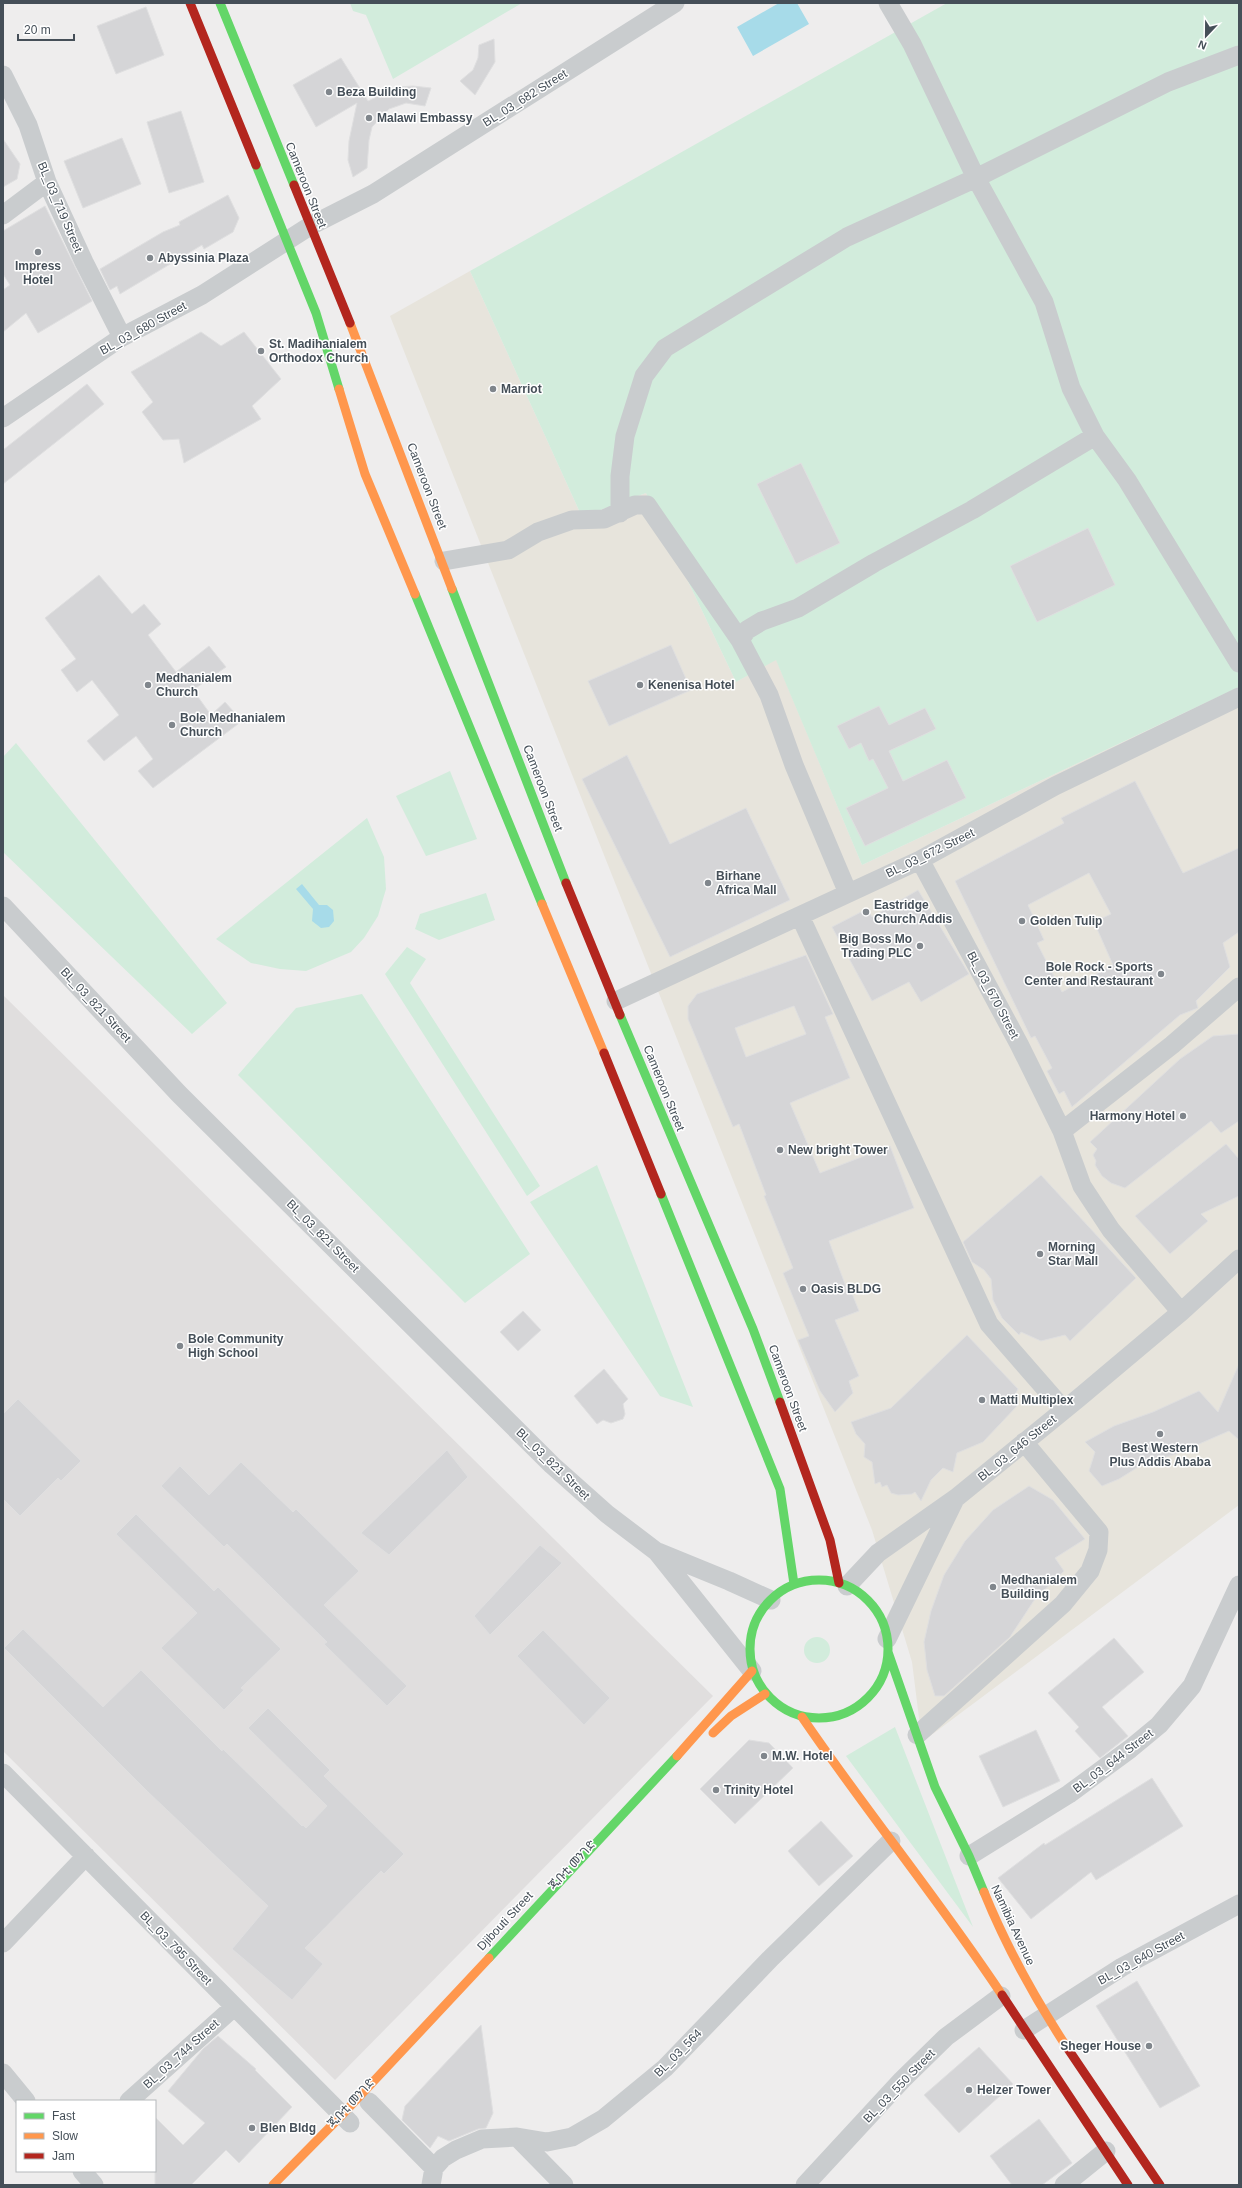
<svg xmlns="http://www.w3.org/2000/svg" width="1242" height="2188" font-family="Arial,'Noto Sans Ethiopic',sans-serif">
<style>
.commercial{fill:#e7e4dc}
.education{fill:#e0dede}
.green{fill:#d2ecdc}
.water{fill:#a7dbe9}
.building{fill:#d5d5d7;stroke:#dfdfe0;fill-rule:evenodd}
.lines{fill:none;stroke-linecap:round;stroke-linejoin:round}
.street{stroke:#c9ccce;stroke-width:19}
.fast{stroke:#63d668;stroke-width:9}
.slow{stroke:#ff974d;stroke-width:9}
.jam{stroke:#b3261e;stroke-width:9}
.poi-dot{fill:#80868c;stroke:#fff;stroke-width:1.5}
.labels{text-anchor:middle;stroke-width:3;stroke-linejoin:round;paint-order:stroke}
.poi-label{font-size:12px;font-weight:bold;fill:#454f58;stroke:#fff;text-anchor:start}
.street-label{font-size:12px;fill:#454f58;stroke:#fff}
</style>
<rect width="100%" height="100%" fill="#eeeded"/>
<!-- commercial -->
<path class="commercial" d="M470,271L582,517L646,493L736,682L776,659L862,865L1239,687V1505L922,1742L912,1662L872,1530L390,316Z"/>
<!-- education -->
<path class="education" d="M3,995L713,1696L335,2080L3,1751Z"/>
<!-- green -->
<path class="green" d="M350,3H522L393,79L366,15L353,11Z
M947,3H1239V687L862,865L776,660L736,682L646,493L582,517L470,271Z
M16,743L227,1003L192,1034L3,852V757Z
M450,771L477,839L426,856L396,796Z
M367,818L384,857L386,889L378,916L364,938L351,952L306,971L280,969L251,963L216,939Z
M486,893L495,920L439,940L415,929L420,914Z
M407,947L426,959L410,983L540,1186L527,1196L385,974Z
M362,994L530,1254L465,1303L238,1075L296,1008Z
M597,1165L693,1407L660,1396L530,1202Z
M804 1650a13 13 0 1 1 26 0a13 13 0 1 1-26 0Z
M895,1727L973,1927L846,1756Z"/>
<!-- water -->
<path class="water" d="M779,3H797L809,24L753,56L737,27Z
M302,884L319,905H327L333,910L334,921L329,927L321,928L312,921L313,909L296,889Z"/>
<!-- building -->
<path class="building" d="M146,7L164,55L116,74L97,26Z
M494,39L495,62L475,95L460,81L473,70L478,58L479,45Z
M341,58L368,101L398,87L413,86L431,88L425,106L406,103L389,109L372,127L369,140L367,168L353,177L348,160L349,141L357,103L316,127L293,85Z
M181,111L204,182L169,193L147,122Z
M122,138L141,184L83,208L64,161Z
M3,139L20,164L17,179L3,187Z
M228,195L239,218L233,232L204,249L202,245L120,294L117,286L110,290L100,269L163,232L180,225L179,222Z
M45,206L92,301L38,333L26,313L3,332V290L10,285L3,274V231Z
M201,332L221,346L244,332L281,379L252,406L261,419L184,463L179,439L163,440L142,412L153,402L131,372Z
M87,384L104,404L3,484V450Z
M801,463L840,543L796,564L757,484Z
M1088,528L1115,585L1037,622L1010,566Z
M99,575L132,614L144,604L161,624L148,635L176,672L209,646L226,667L193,690L211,715L225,702L242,721L153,788L138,771L153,759L136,736L104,761L87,741L119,715L92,680L77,692L61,670L76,659L45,618Z
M671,645L691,690L609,726L588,681Z
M879,706L889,725L925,708L936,729L889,751L903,781L947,760L966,798L865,846L846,808L888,788L873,759L869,761L861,743L849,749L837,726Z
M627,755L670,844L746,808L790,900L670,957L582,779Z
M1135,781L1183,873L1239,848V932L1223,943L1230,967L1196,1001L1198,1008L1180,1015L1072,1107L1064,1091L1059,1094L1047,1071L1052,1068L1035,1036L1031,1038L955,881L1064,823L1061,818ZM1089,873L1111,914L1094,922L1113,965L1062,992L1037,943L1044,940L1028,905Z
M918,890L969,974L921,1002L909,982L872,1001L832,927L867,909L872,917Z
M806,955L833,1014L825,1017L850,1078L790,1103L820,1173L890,1146L914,1208L829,1241L848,1292L851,1291L859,1311L835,1320L859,1376L849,1381L853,1393L835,1412L820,1391L798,1340L809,1336L783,1273L793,1268L764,1196L766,1195L739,1124L733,1127L688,1019V1006L697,994ZM794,1006L806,1034L746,1057L735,1028Z
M1239,1034V1121L1221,1133L1211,1121L1125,1188L1111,1183L1102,1176L1095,1165L1096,1161L1093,1155L1097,1149L1090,1142L1180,1059L1213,1036Z
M1226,1144L1239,1159V1196L1201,1214L1208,1221L1170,1254L1135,1216Z
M1041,1175L1136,1278L1070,1341L1065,1335L1041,1341L1021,1332L1019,1335L1002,1318L993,1300L991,1279L984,1270L972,1262L963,1242Z
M523,1311L541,1330L518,1351L500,1332Z
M967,1335L1018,1389L1013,1398L1017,1406L983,1442L957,1453L953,1472L943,1468L931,1480L921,1501L915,1492L912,1494L898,1495L891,1493L887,1485L882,1487L880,1482L875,1484L872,1462L864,1457L865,1444L856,1434L851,1422L891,1408Z
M1239,1364V1440L1229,1431L1176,1454L1143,1464L1119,1479L1102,1486L1089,1471L1095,1452L1085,1442L1114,1426L1153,1412L1199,1391L1218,1412Z
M604,1369L628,1399L623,1404L625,1414L623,1419L611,1423L603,1420L597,1424L574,1396Z
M18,1399L81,1461L61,1481L58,1478L20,1516L3,1499V1414Z
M447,1450L468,1477L389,1555L361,1533Z
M241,1462L293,1512L296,1509L359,1571L324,1605L407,1686L387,1706L324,1644L327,1642L227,1544L224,1547L161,1486L180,1466L209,1495Z
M1029,1486L1053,1500L1085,1539L1055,1558L1064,1571L1035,1599L1010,1637L944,1696H935L927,1670L924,1642L931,1611L944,1575L965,1541L993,1510Z
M136,1514L214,1591L218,1587L281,1649L241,1688L244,1690L224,1710L161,1648L197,1613L116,1534Z
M540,1545L562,1563L490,1635L474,1616Z
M23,1629L103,1707L141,1670L222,1751L223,1749L302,1826L303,1825L306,1828L327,1806L248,1728L268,1708L330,1770L324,1776L404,1854L384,1874L381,1871L305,1948L323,1964L292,2000L232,1949L268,1906L147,1791L4,1648Z
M543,1630L610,1698L584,1725L517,1656Z
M1114,1638L1144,1672L1102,1707L1128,1736L1100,1758L1075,1731L1079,1727L1048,1693Z
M1036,1730L1060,1781L1003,1807L979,1756Z
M749,1740L769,1743L793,1768L735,1824L700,1789Z
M1152,1778L1183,1826L1096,1880L1091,1872L1031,1919L998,1878L1044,1843L1045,1845Z
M821,1821L853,1856L819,1886L788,1851Z
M1137,1981L1200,2086L1160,2108L1096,2006Z
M481,2025L493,2113L486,2128L478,2129L449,2141L438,2136L430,2148L402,2120L405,2106Z
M218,2036L256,2069L255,2070L292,2107L239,2163L226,2150L191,2185H155V2117L183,2145L205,2123L168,2091L203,2049Z
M979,2047L1013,2084L959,2133L924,2095Z
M1039,2119L1072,2163L1042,2185H1012L990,2156Z"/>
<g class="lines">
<!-- street -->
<path class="street" d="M888,3L912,44L976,178L1044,302L1071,388L1095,436L1127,480L1239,663
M3,75L28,125L47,182L84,262L122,337
M3,215L47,182
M3,418L122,337L202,295L310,226L373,194L675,3
M620,513V476L625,436L644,376L665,348L847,237L976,178L1168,82L1239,55
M444,561L508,550L538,532L572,520L604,519L635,505H647L740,640
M920,860L1019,1044L1062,1131L1082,1186L1111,1230L1181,1312
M848,893L794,765L769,695L740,640L747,630L762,621L798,608L874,563L972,510L1095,436
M3,906L179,1094L552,1465L607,1514L657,1552L752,1671
M800,916L989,1324L1064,1410
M616,1001L920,860L1055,786L1239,697
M1062,1131L1172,1045L1239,987
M658,1552L729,1581L771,1600
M847,1586L878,1553L956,1498L1080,1397L1181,1312L1239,1259
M887,1639L954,1501
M917,1735L1063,1604L1090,1571L1098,1550L1099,1532L1024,1442
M3,1773L350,2123
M969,1856L1069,1794L1130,1749L1159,1725L1192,1686L1239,1585
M3,1943L86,1856
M1024,2030L1122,1967L1239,1904
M3,2073L26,2101
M129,2101L234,2007
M369,2102L434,2168
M517,2137L564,2185
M82,2171L94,2185
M431,2185L434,2168L443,2158L456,2150L482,2139L517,2137L547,2142L572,2137L603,2119L665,2068L771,1958L891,1841
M805,2185L902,2080L946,2037L1001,1996
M1064,2185L1106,2151"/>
<!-- fast -->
<path class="fast" d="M220,3L294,185
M256,165L316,313L339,389
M452,589L566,883
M415,594L542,904
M620,1015L753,1329L780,1402
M661,1194L780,1489L794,1584
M750 1649a69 69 0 1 1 138 0a69 69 0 1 1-138 0Z
M888,1652L935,1787L969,1856L984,1892
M489,1958L677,1756"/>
<!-- slow -->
<path class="slow" d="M350,323L452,589
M339,389L365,474L415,594
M542,904L604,1053
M802,1717C866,1811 939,1900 1002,1995
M713,1733L731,1716L765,1694
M677,1756L752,1671
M984,1892C1006,1946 1034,1997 1066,2046
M273,2185L342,2115L489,1958"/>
<!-- jam -->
<path class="jam" d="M190,3L256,165
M294,185L350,323
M566,883L620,1015
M604,1053L661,1194
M780,1402L830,1540L839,1583
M1002,1995L1128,2185
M1066,2046L1160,2185"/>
</g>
<!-- markers -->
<g class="poi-dot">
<circle cx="329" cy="92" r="4"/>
<circle cx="369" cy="118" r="4"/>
<circle cx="38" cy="252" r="4"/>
<circle cx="150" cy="258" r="4"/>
<circle cx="261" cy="351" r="4"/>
<circle cx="493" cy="389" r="4"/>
<circle cx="148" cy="685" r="4"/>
<circle cx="640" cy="685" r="4"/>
<circle cx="172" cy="725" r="4"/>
<circle cx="708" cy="883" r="4"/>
<circle cx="866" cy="912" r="4"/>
<circle cx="1022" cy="921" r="4"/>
<circle cx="920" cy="946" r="4"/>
<circle cx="1161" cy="974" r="4"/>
<circle cx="1183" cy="1116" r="4"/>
<circle cx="780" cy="1150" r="4"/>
<circle cx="1040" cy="1254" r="4"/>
<circle cx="803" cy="1289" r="4"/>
<circle cx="180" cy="1346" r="4"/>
<circle cx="982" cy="1400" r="4"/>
<circle cx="1160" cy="1434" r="4"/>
<circle cx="993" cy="1587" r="4"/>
<circle cx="764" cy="1756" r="4"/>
<circle cx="716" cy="1790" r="4"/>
<circle cx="1149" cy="2046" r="4"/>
<circle cx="969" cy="2090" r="4"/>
<circle cx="252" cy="2128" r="4"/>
</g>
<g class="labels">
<!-- poi labels -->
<g class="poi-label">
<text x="337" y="96">Beza Building</text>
<text x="377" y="122">Malawi Embassy</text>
<text x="158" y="262">Abyssinia Plaza</text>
<text x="38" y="270" text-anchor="middle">Impress<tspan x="38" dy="14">Hotel</tspan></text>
<text x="269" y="348">St. Madihanialem<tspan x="269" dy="14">Orthodox Church</tspan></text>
<text x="501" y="393">Marriot</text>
<text x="156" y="682">Medhanialem<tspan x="156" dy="14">Church</tspan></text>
<text x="648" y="689">Kenenisa Hotel</text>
<text x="180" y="722">Bole Medhanialem<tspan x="180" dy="14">Church</tspan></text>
<text x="716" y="880">Birhane<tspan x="716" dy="14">Africa Mall</tspan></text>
<text x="874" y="909">Eastridge<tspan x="874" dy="14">Church Addis</tspan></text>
<text x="1030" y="925">Golden Tulip</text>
<text x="912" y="943" text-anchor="end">Big Boss Mo<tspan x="912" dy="14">Trading PLC</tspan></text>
<text x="1153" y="971" text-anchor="end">Bole Rock - Sports<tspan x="1153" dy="14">Center and Restaurant</tspan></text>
<text x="1175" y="1120" text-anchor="end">Harmony Hotel</text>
<text x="788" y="1154">New bright Tower</text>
<text x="1048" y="1251">Morning<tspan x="1048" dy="14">Star Mall</tspan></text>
<text x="811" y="1293">Oasis BLDG</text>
<text x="188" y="1343">Bole Community<tspan x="188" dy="14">High School</tspan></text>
<text x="990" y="1404">Matti Multiplex</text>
<text x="1160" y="1452" text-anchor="middle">Best Western<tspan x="1160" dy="14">Plus Addis Ababa</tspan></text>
<text x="1001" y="1584">Medhanialem<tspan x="1001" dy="14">Building</tspan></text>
<text x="772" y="1760">M.W. Hotel</text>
<text x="724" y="1794">Trinity Hotel</text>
<text x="1141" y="2050" text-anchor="end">Sheger House</text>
<text x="977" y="2094">Helzer Tower</text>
<text x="260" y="2132">Blen Bldg</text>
</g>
<!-- street labels -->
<g class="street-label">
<text transform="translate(525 98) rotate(-32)" y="4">BL_03_682 Street</text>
<text transform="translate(306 185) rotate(68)" y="4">Cameroon Street</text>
<text transform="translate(60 207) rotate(67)" y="4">BL_03_719 Street</text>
<text transform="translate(143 328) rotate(-29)" y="4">BL_03_680 Street</text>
<text transform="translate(427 486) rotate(69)" y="4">Cameroon Street</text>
<text transform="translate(543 788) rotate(69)" y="4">Cameroon Street</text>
<text transform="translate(930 853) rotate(-26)" y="4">BL_03_672 Street</text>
<text transform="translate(993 995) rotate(62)" y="4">BL_03_670 Street</text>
<text transform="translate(96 1005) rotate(47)" y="4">BL_03_821 Street</text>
<text transform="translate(664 1088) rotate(68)" y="4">Cameroon Street</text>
<text transform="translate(323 1236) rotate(45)" y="4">BL_03_821 Street</text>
<text transform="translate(788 1388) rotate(70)" y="4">Cameroon Street</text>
<text transform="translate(1017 1448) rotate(-39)" y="4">BL_03_646 Street</text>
<text transform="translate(553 1464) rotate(44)" y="4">BL_03_821 Street</text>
<text transform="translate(1113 1761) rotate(-37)" y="4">BL_03_644 Street</text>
<text transform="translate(572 1865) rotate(-47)" y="4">ጂቡቲ መንገድ</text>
<text transform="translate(505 1921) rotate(-47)" y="4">Djibouti Street</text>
<text transform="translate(1013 1925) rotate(65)" y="4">Namibia Avenue</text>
<text transform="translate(176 1948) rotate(46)" y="4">BL_03_795 Street</text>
<text transform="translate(1141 1958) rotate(-29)" y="4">BL_03_640 Street</text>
<text transform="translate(678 2053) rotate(-45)" y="4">BL_03_564</text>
<text transform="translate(181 2054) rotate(-42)" y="4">BL_03_744 Street</text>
<text transform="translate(899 2086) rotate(-46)" y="4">BL_03_550 Street</text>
<text transform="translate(351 2103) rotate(-47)" y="4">ጂቡቲ መንገድ</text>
</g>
</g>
<!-- border -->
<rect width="1242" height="2188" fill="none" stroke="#454f58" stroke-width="8"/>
<!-- legend -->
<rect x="16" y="2100" width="140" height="72" fill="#ffffff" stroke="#b5b9bc"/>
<rect x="24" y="2113" width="20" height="6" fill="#63d668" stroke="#b5b9bc"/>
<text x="52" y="2120" font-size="12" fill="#454f58">Fast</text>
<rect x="24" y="2133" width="20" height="6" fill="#ff974d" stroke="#b5b9bc"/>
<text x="52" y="2140" font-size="12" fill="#454f58">Slow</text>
<rect x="24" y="2153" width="20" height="6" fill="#b3261e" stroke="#b5b9bc"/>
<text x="52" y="2160" font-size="12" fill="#454f58">Jam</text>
<!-- north arrow -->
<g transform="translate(1206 36) rotate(202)" stroke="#ffffff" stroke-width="3" paint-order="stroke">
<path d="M0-3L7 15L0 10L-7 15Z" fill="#454f58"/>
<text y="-6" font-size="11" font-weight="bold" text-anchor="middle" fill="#454f58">N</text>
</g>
<!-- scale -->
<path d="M18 34v6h56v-6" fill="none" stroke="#454f58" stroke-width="2"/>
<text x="24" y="34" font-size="12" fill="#454f58" stroke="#ffffff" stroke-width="3" paint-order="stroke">20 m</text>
</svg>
